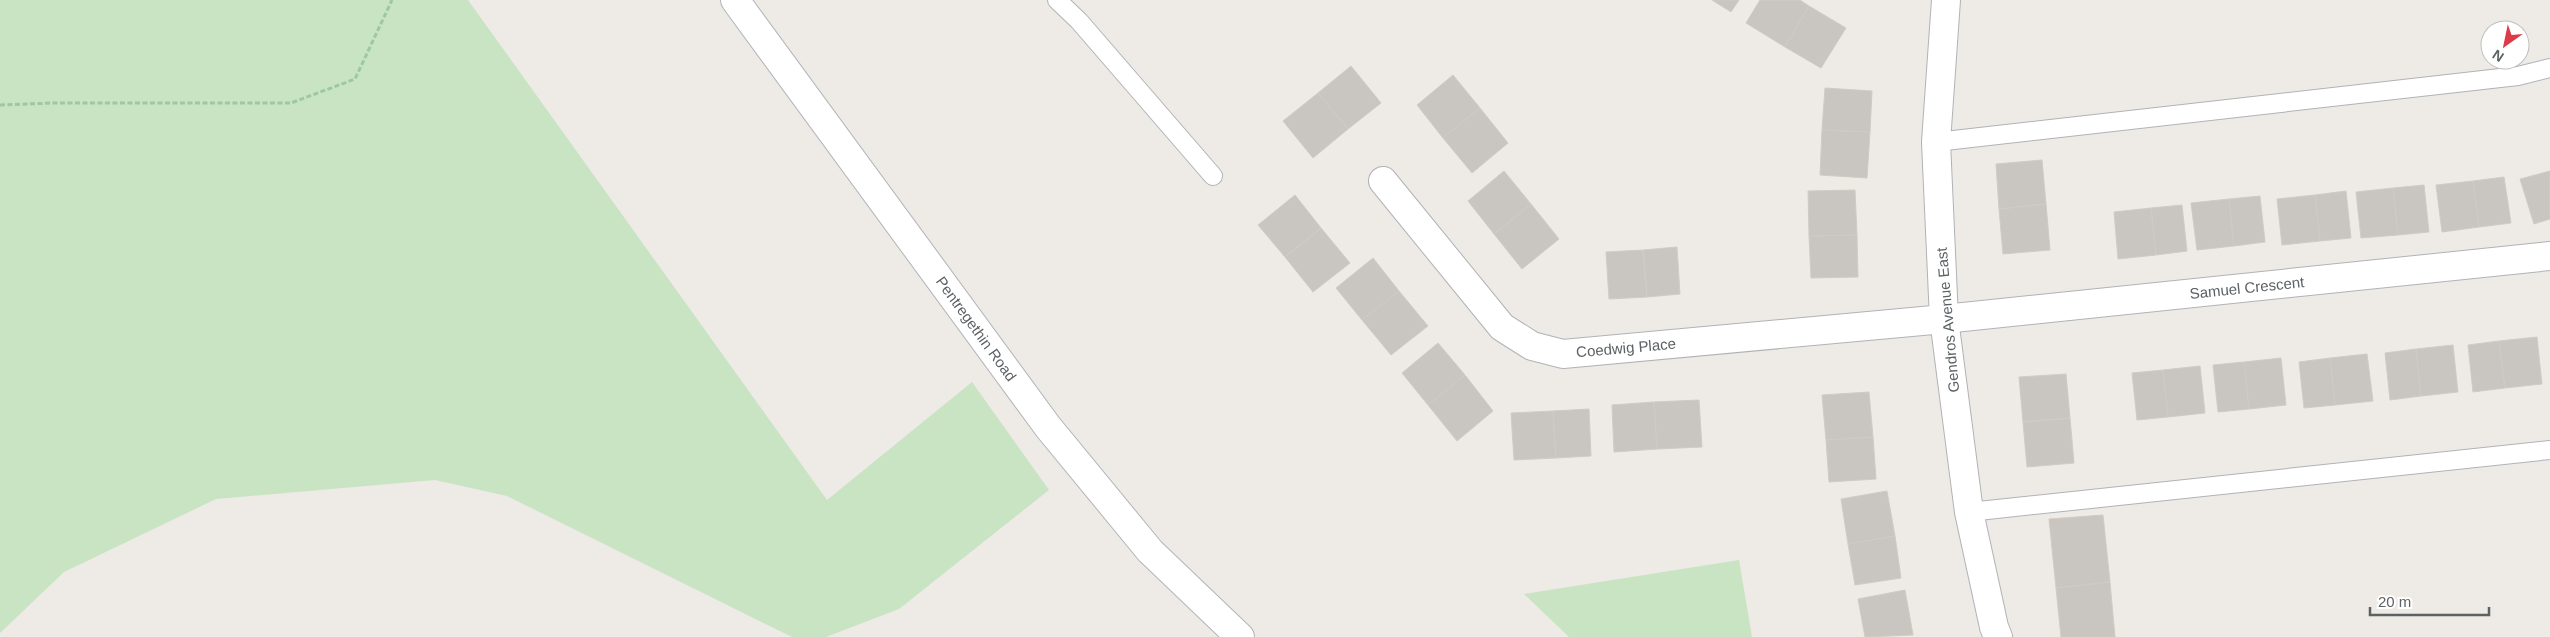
<svg xmlns="http://www.w3.org/2000/svg" width="2550" height="637" font-family="Helvetica,sans-serif">
<style>
.green{fill:#c8e4c3}
.building{fill:#c9c5c1;stroke:#d2cbc3}
.lines{fill:none;stroke-linecap:round;stroke-linejoin:round}
.lane-casing{stroke:#b0b3b6;stroke-width:20}
.street-casing{stroke:#b0b3b6;stroke-width:30}
.secondary-casing{stroke:#b1b5b9;stroke-width:30}
.path{stroke:#9ec7a3;stroke-width:3;stroke-dasharray:5 2.5;stroke-linecap:butt}
.lane{stroke:#fff;stroke-width:18}
.street{stroke:#fff;stroke-width:28}
.secondary{stroke:#fff;stroke-width:28}
.labels{text-anchor:middle;stroke-width:4;stroke-linejoin:round;paint-order:stroke}
.street-label{font-size:15px;fill:#5c6164;stroke:#fff}
</style>
<rect width="100%" height="100%" fill="#eeeae5"/>
<!-- green -->
<path class="green" d="M0,0H468L827,500L972,382L1049,490L899,609L826,637H792L507,496L435,480L216,499L64,572L0,633Z
M1739,560L1752,637H1569L1524,594Z"/>
<!-- building -->
<path class="building" d="M1712,0H1739L1731,12Z
M1760,0H1800L1809,6L1785,47L1746,23Z
M1809,6L1846,28L1821,68L1785,47Z
M1351,66L1381,103L1348,129L1318,93Z
M1453,75L1480,108L1443,138L1417,105Z
M1825,88L1872,91L1870,132L1822,130Z
M1318,93L1348,129L1313,158L1283,121Z
M1480,108L1508,143L1472,173L1443,138Z
M1822,130L1870,132L1867,178L1820,175Z
M2042,160L2046,204L1999,209L1996,164Z
M1504,171L1531,204L1494,234L1468,201Z
M2550,171V219L2534,224L2520,179Z
M2504,177L2511,223L2479,227L2473,181Z
M2473,181L2479,227L2442,232L2436,185Z
M2424,185L2429,232L2398,235L2393,188Z
M2393,188L2398,235L2361,238L2356,192Z
M1855,190L1857,235L1809,236L1808,191Z
M2346,191L2351,238L2320,241L2315,195Z
M1295,195L1321,228L1285,257L1258,225Z
M2315,195L2320,241L2282,245L2277,199Z
M2260,196L2265,242L2234,246L2229,199Z
M2229,199L2234,246L2197,250L2191,203Z
M1531,204L1559,239L1522,269L1494,234Z
M2046,204L2050,250L2003,254L1999,209Z
M2182,205L2187,251L2156,255L2151,208Z
M2151,208L2156,255L2118,259L2114,212Z
M1321,228L1350,263L1313,292L1285,257Z
M1857,235L1858,277L1811,278L1809,236Z
M1677,247L1680,294L1647,297L1643,250Z
M1643,250L1647,297L1609,299L1606,252Z
M1373,258L1399,291L1362,320L1336,288Z
M1399,291L1428,326L1391,355L1362,320Z
M2537,337L2542,384L2505,388L2499,341Z
M2499,341L2505,388L2473,392L2468,345Z
M1438,343L1465,375L1428,405L1402,373Z
M2453,345L2458,392L2421,396L2416,349Z
M2416,349L2421,396L2390,400L2385,353Z
M2367,354L2373,401L2335,405L2330,358Z
M2281,358L2286,405L2249,409L2244,362Z
M2330,358L2335,405L2304,408L2299,362Z
M2244,362L2249,409L2218,412L2213,365Z
M2200,366L2205,413L2168,417L2163,370Z
M2163,370L2168,417L2137,420L2132,373Z
M2066,374L2070,418L2023,422L2019,377Z
M1465,375L1493,411L1457,441L1428,405Z
M1869,392L1873,437L1826,440L1822,395Z
M1699,400L1702,447L1657,449L1654,402Z
M1654,402L1657,449L1614,452L1612,405Z
M1589,409L1591,456L1556,458L1553,411Z
M1553,411L1556,458L1514,460L1511,413Z
M2070,418L2074,463L2027,467L2023,422Z
M1873,437L1876,479L1829,482L1826,440Z
M1887,491L1895,536L1848,544L1841,499Z
M2103,515L2110,582L2056,588L2049,519Z
M1895,536L1901,578L1855,585L1848,544Z
M2110,582L2115,637H2061L2056,588Z
M1905,590L1913,635L1865,637L1858,599Z"/>
<g class="lines">
<defs>
<path id="lane" d="M1057,0L1079,21L1213,176
M1936,142L2518,76L2550,68
M1969,512L2550,450"/>
<path id="street" d="M1946,0L1936,142L1944,319L1969,512L1994,627L1998,637
M1383,181L1502,327L1532,346L1563,354L1944,319L2550,256"/>
<path id="secondary" d="M735,0L1048,427L1150,551L1240,637"/>
</defs>
<!-- lane casing -->
<use href="#lane" class="lane-casing"/>
<!-- street casing -->
<use href="#street" class="street-casing"/>
<!-- secondary casing -->
<use href="#secondary" class="secondary-casing"/>
<!-- path -->
<path class="path" d="M0,105L53,103H291L355,79L392,0"/>
<!-- lane -->
<use href="#lane" class="lane"/>
<!-- street -->
<use href="#street" class="street"/>
<!-- secondary -->
<use href="#secondary" class="secondary"/>
</g>
<g class="labels">
<!-- street labels -->
<g class="street-label">
<text transform="translate(2247 288) rotate(-6)" y="5">Samuel Crescent</text>
<text transform="translate(1948 320) rotate(-95)" y="5">Gendros Avenue East</text>
<text transform="translate(976 329) rotate(54)" y="5">Pentregethin Road</text>
<text transform="translate(1626 348) rotate(-5)" y="5">Coedwig Place</text>
</g>
</g>
<!-- north arrow -->
<g transform="translate(2505 45) rotate(213)"><circle r="24" fill="#ffffff" stroke="#bec0c1"/>
<path d="M0-4L9 19L0 12L-9 19Z" fill="#de3b48"/>
<text y="-8" font-size="14" font-weight="bold" text-anchor="middle" fill="#5c6164">N</text>
</g>
<!-- scale -->
<path d="M2370 607v8h119v-8" fill="none" stroke="#5c6164" stroke-width="2.5"/>
<text x="2378" y="607" font-size="15" fill="#5c6164" stroke="#ffffff" stroke-width="4" paint-order="stroke">20 m</text>
</svg>
